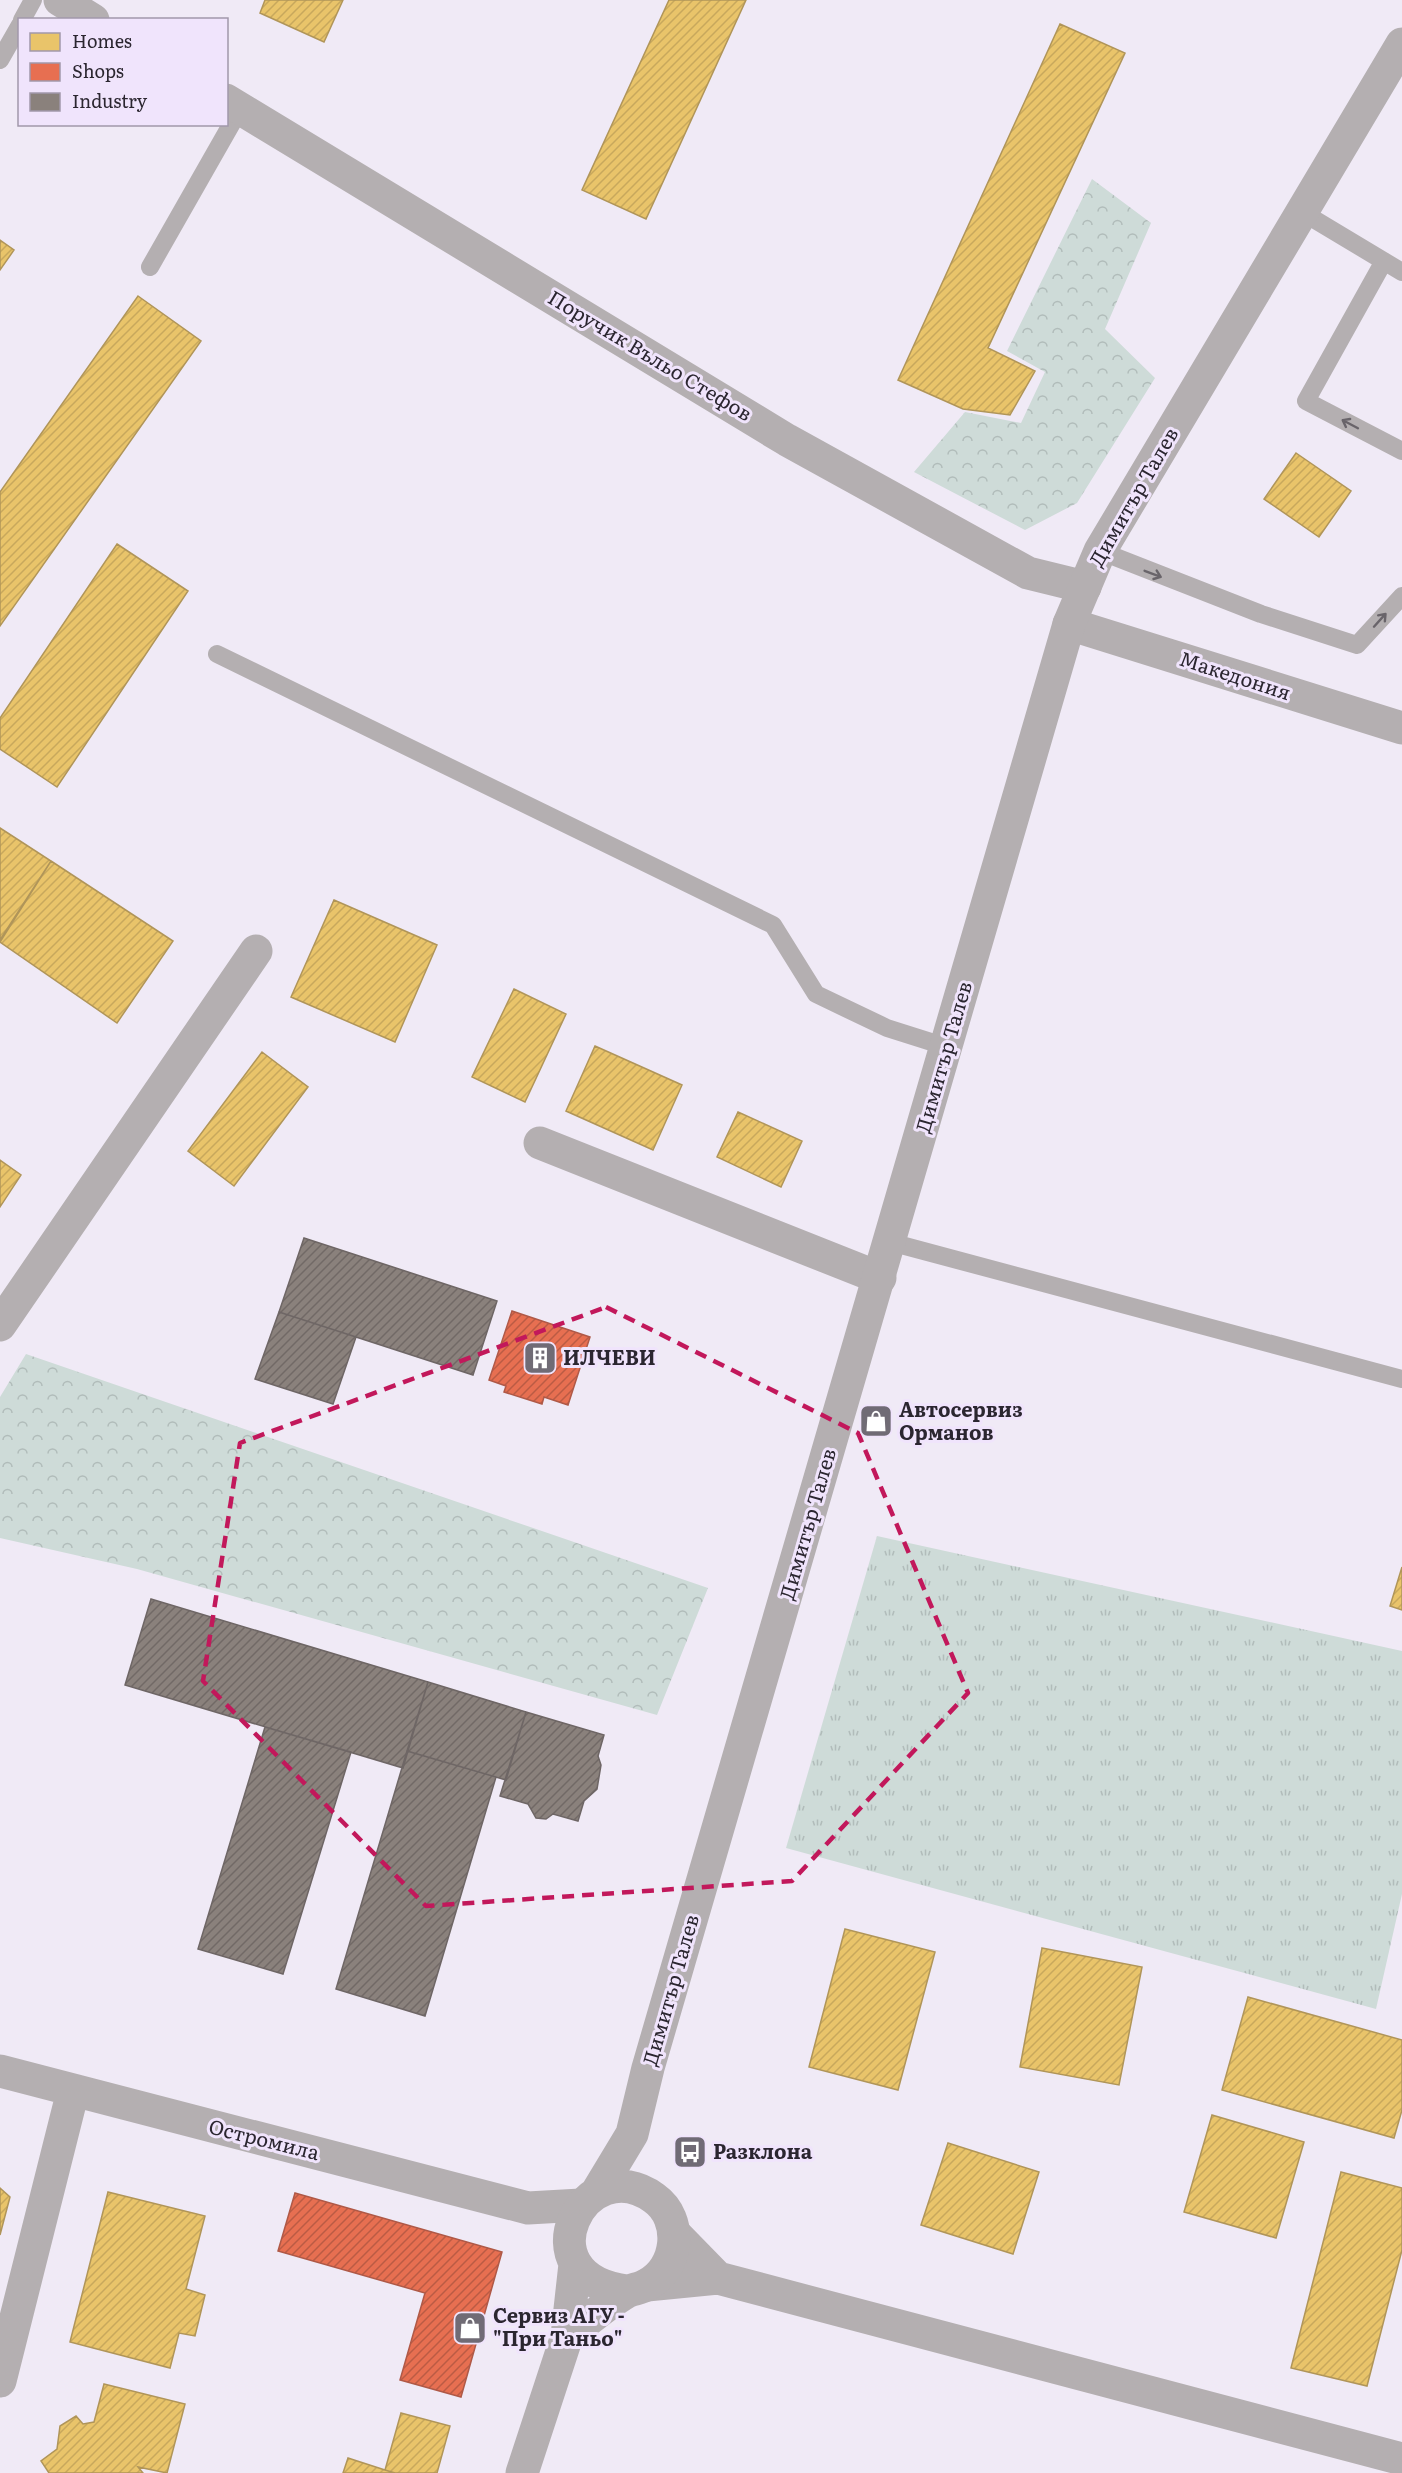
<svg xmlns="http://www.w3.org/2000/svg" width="1402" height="2473" font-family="Literata,serif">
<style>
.grass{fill:url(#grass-tufts)}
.forest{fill:url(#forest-crowns)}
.homes{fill:url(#homes-hatch);stroke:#b09559;stroke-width:1.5}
.shops{fill:url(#shops-hatch);stroke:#af5947;stroke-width:1.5}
.industry{fill:url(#industry-hatch);stroke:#6e6665;stroke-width:1.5}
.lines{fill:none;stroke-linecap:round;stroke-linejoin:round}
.service{stroke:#b4afb1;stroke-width:18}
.minor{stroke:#b4afb1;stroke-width:33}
.tertiary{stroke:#b4afb1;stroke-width:33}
.oneway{stroke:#69646a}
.marked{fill:none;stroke:#c2185b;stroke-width:4.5;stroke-dasharray:12 8;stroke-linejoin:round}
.labels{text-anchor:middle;stroke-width:6;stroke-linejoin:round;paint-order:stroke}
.street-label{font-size:20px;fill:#2b2630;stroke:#f0e4fc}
.poi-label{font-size:20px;font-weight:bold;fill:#2b2630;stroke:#f0e4fc;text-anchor:start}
</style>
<defs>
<pattern id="grass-tufts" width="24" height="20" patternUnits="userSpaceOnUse" patternTransform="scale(1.5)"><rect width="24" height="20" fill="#cedbd8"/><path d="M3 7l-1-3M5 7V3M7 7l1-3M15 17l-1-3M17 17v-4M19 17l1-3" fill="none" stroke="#b1bcba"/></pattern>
<pattern id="forest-crowns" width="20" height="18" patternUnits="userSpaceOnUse" patternTransform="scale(1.5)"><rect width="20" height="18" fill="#cedbd8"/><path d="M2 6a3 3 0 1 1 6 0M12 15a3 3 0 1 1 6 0" fill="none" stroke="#b1bcba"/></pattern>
<pattern id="homes-hatch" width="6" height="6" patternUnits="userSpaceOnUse" patternTransform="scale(1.5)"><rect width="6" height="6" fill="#e9c46a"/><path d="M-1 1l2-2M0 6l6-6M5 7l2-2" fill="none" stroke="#c8a85c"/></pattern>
<pattern id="shops-hatch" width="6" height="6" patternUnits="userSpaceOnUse" patternTransform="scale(1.5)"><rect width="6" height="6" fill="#e76f51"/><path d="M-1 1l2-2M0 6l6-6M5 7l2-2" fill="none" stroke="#bb5b44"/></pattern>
<pattern id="industry-hatch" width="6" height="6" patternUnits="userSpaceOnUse" patternTransform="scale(1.5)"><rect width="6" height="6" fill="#8a817c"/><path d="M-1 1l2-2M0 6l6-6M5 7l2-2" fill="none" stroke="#716966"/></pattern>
</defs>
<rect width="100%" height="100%" fill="#f0eaf6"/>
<!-- grass -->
<path class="grass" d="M877,1536L1402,1651V1894L1376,2009L786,1848Z"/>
<!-- forest -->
<path class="forest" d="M1092,179L1151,223L1105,329L1155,378L1077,503L1025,530L914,472L965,412L1021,423L1045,372L1007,351Z
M26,1354L708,1588L657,1715L137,1569L0,1538V1397Z"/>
<!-- homes -->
<path class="homes" d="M265,0H343L324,42L260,13Z
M669,0H746L646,219L582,190Z
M1060,24L1125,53L988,348L1035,371L1010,415L963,409L898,380Z
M0,240L14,250L0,270Z
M138,296L201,341L0,626V492Z
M1296,453L1351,491L1319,537L1264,499Z
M117,544L188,591L57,787L0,749V718Z
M0,828L51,861L0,940Z
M51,861L173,941L117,1023L0,942Z
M334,900L437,945L395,1042L291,997Z
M514,989L566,1014L525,1102L472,1077Z
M595,1046L682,1085L653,1150L566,1111Z
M262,1052L308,1087L234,1186L188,1151Z
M738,1112L802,1141L781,1187L717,1157Z
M0,1160L21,1175L0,1207Z
M1402,1567V1610L1390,1606Z
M845,1929L935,1952L898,2090L809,2067Z
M1042,1948L1142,1967L1119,2085L1020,2067Z
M1248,1997L1402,2040V2110L1394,2138L1222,2090Z
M1212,2115L1304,2142L1276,2238L1184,2212Z
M948,2143L1039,2172L1013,2254L921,2225Z
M1341,2172L1402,2188V2250L1367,2386L1291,2368Z
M0,2188L10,2197L0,2235Z
M108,2192L205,2216L186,2289L205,2295L195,2336L179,2333L170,2368L70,2342Z
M104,2384L185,2404L167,2473L138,2467L143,2473H49L41,2461L57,2449L60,2426L76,2416L83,2424L94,2422Z
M401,2413L450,2426L437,2473H395L385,2470Z
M348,2458L385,2470L395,2473H343Z"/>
<!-- shops -->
<path class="shops" d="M512,1311L590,1337L568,1405L544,1397L542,1404L504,1392L506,1386L489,1380Z
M295,2193L502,2252L461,2397L400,2380L425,2293L278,2251Z"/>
<!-- industry -->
<path class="industry" d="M304,1238L497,1301L473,1375L279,1312Z
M279,1312L356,1337L333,1404L255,1379Z
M151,1599L428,1682L403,1768L125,1685Z
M428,1682L526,1712L506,1780L407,1751Z
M526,1712L604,1735L598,1756L601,1765L597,1789L584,1801L578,1821L553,1814L546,1819L536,1818L528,1804L500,1796Z
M265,1727L351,1752L283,1974L198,1949Z
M407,1751L496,1777L425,2016L336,1989Z"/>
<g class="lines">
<!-- service -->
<path class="service" d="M22,20L33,0
M0,60L20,25
M1302,212L1402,272
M1384,261L1306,401L1402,451
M150,267L240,109
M1100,551L1261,614L1357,645L1402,596
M217,654L773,925L816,994L887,1028L947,1047
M890,1242L1402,1379"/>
<!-- minor -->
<path class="minor" d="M60,0L93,20
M226,100L787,440L1028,573L1085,587
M1069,624L1402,728
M540,1143L880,1278
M0,1325L256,951
M0,2071L528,2208L581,2205
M675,2234L718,2278
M647,2285L718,2278L1402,2459
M0,2381L73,2091"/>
<!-- tertiary -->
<path class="tertiary" d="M597,2192L632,2134L648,2068L1069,624L1100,551L1402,44
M567,2336C586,2322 605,2305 625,2293C631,2289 640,2289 646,2285C679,2269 684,2219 654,2198C585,2147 518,2277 627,2291
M522,2473L567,2336L575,2264"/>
</g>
<!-- one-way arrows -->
<defs><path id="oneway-shaft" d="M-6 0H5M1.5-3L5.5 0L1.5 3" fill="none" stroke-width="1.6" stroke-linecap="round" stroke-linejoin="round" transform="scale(1.5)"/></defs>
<g class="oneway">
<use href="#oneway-shaft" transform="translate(1350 424) rotate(-152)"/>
<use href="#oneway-shaft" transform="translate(1153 574) rotate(21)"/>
<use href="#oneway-shaft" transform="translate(1380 620) rotate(-48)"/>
</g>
<!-- marked area -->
<path class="marked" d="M606,1307L858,1433L968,1693L792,1881L426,1906L203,1681L240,1443Z"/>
<!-- icons -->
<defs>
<symbol id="building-square" viewBox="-11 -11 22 22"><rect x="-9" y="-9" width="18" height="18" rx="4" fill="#706b75" stroke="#f0e4fc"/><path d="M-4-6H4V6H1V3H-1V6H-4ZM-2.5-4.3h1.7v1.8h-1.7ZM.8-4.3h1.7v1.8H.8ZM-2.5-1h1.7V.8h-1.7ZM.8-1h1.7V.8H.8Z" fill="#fff"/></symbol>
<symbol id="shop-square" viewBox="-11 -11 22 22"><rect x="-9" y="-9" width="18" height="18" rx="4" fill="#706b75" stroke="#f0e4fc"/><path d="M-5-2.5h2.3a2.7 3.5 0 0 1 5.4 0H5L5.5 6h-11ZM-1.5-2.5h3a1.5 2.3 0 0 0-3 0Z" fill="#fff"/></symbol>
<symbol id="bus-square" viewBox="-11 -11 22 22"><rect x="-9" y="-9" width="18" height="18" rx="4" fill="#706b75" stroke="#f0e4fc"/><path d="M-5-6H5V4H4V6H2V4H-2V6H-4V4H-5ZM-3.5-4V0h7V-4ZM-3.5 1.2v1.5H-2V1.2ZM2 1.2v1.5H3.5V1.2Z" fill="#fff"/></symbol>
</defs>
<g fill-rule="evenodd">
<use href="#building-square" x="521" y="1339" width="38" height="38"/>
<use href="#shop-square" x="857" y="1402" width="38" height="38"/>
<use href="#bus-square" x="671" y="2133" width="38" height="38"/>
<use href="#shop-square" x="451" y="2309" width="38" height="38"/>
</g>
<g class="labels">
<!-- street labels -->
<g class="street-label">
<text transform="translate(650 356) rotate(31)" y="7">Поручик Въльо Стефов</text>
<text transform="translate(1134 497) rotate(-60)" y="7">Димитър Талев</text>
<text transform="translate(1235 676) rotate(18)" y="7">Македония</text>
<text transform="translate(944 1057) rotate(-74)" y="7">Димитър Талев</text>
<text transform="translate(808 1524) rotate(-74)" y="7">Димитър Талев</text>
<text transform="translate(671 1990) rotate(-74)" y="7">Димитър Талев</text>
<text transform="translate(264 2140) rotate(14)" y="7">Остромила</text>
</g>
<!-- poi labels -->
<g class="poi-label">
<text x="563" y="1365">ИЛЧЕВИ</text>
<text x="899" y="1417">Автосервиз<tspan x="899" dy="23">Орманов</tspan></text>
<text x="713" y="2159">Разклона</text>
<text x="493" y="2323">Сервиз АГУ -<tspan x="493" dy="23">"При Таньо"</tspan></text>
</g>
</g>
<!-- legend -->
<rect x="18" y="18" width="210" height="108" fill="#f0e4fc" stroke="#a198aa" stroke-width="1.5"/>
<rect x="30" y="33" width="30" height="18" fill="#e9c46a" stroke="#a198aa" stroke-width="1.5"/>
<text x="72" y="48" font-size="18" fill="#2b2630">Homes</text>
<rect x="30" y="63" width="30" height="18" fill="#e76f51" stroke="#a198aa" stroke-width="1.5"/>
<text x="72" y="78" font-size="18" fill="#2b2630">Shops</text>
<rect x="30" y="93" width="30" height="18" fill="#8a817c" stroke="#a198aa" stroke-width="1.5"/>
<text x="72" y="108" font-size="18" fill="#2b2630">Industry</text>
</svg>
